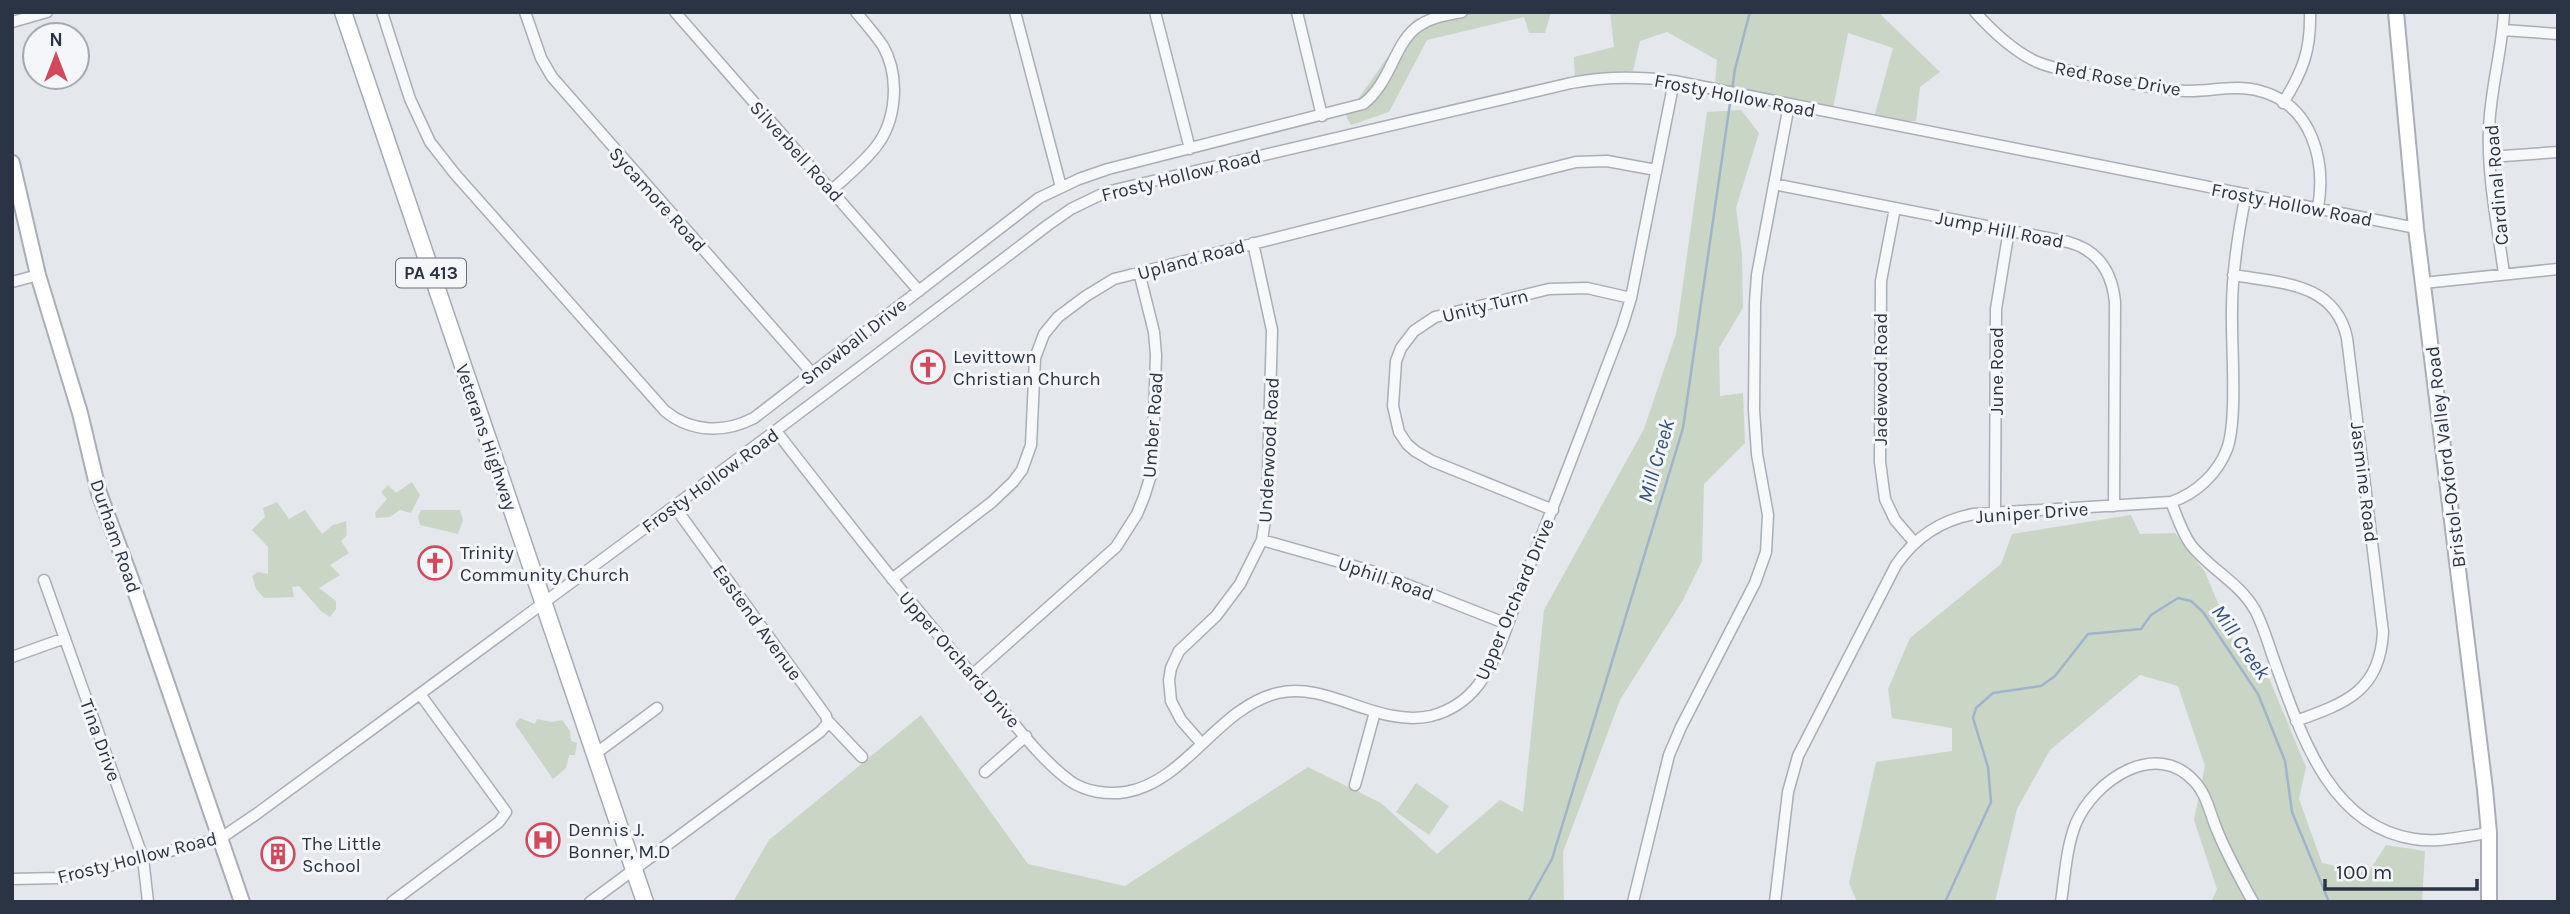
<svg xmlns="http://www.w3.org/2000/svg" width="2570" height="914" font-family="Karla,sans-serif">
<style>
.green{fill:#c9d6c5}
.lines{fill:none;stroke-linecap:round;stroke-linejoin:round}
.stream{stroke:#9fb4cc;stroke-width:2.5}
.street-casing{stroke:#a9aeb7;stroke-width:13}
.secondary-casing{stroke:#a9aeb7;stroke-width:18}
.primary-casing{stroke:#a3abb8;stroke-width:19}
.street{stroke:#f7f8fa;stroke-width:10}
.secondary{stroke:#fff;stroke-width:14}
.primary{stroke:#fff;stroke-width:16}
.labels{text-anchor:middle;stroke-width:6;stroke-linejoin:round;paint-order:stroke}
.shield{fill:#f4f6f9;stroke:#676e7b;stroke-width:2}
.shield-label{font-size:18px;font-weight:bold;fill:#2b3445}
.street-label{font-size:19px;fill:#2b3445;stroke:#f4f6f9}
.poi-label{font-size:19px;fill:#2b3445;stroke:#f4f6f9;text-anchor:start}
.water-label{font-size:21px;font-style:italic;fill:#34527a;stroke:#f4f6f9}
</style>
<rect width="100%" height="100%" fill="#e4e7ec"/>
<!-- green -->
<path class="green" d="M1442,12H1551L1545,33H1529L1524,17L1427,40L1389,112L1351,125L1346,116L1414,20Z
M1610,12H1878L1940,72L1920,87L1916,121H1873L1893,48L1848,33L1833,108L1715,84L1717,60L1667,32L1640,41L1633,71L1575,78L1574,57L1614,47Z
M1741,110L1759,133L1736,208L1742,254L1743,308L1719,348L1720,396L1743,393L1745,443L1704,484L1702,561L1683,600L1620,700L1563,852L1564,902H733L769,840L921,715L1028,864L1125,886L1308,767L1381,803L1437,854L1500,800L1523,812L1544,610L1644,429L1676,334L1707,112Z
M412,482L420,495L411,513L400,510L390,517L376,518L375,513L387,499L381,492L388,485L396,493Z
M277,502L289,519L305,510L322,534L333,525L346,521L347,535L341,541L349,553L330,565L340,575L319,588L336,601V609L330,617L321,611L299,586L292,587L294,597L264,598L256,589L252,576L258,572L268,574V547L252,530L265,517L263,508Z
M421,510H460L463,520L458,534L420,525L418,517Z
M2131,515L2140,534L2175,533L2205,572L2241,658L2261,659L2306,767L2299,799L2322,863L2368,873L2386,845L2425,851L2422,902H2211L2217,889L2194,820L2205,766L2178,686L2140,675L2050,750L2017,809L1995,902H1857L1849,883L1876,762L1952,751V728L1892,718L1888,689L1910,638L2001,564L2012,534Z
M520,718L535,724L537,719L552,722L562,720L570,731L571,741L577,743L575,755H569L566,768L553,779L515,724Z
M1416,783L1449,806L1429,835L1396,812Z"/>
<g class="lines">
<!-- stream -->
<path class="stream" d="M1528,902L1552,859L1683,428L1735,69L1750,12
M1945,902L1991,802L1988,767L1973,718L1976,708L1993,693L2041,686L2055,676L2088,634L2141,629L2151,615L2178,598L2191,601L2203,612L2258,694L2285,761L2292,812L2329,902"/>
<defs>
<path id="street" d="M382,12L410,99L430,142L455,174L665,411C692,433 725,433 754,418L1039,198L1079,179L1108,169L1363,104C1392,82 1394,41 1420,25C1432,17 1447,15 1462,12
M525,12L541,58L552,77L812,373
M675,12L919,291
M1015,12L1061,187
M1155,12L1190,149
M1297,12L1322,116
M1975,12C1993,32 2013,51 2037,62C2053,69 2072,71 2090,75C2121,81 2153,89 2185,91C2210,92 2235,84 2260,91C2313,105 2326,162 2318,208
M12,22L47,12
M2503,30L2558,34
M2283,103C2303,71 2311,50 2310,12
M2490,157L2558,152
M1774,184L2068,242C2098,250 2112,272 2115,302L2114,506
M832,190C846,177 862,164 875,148C897,121 900,76 883,46C875,34 865,23 856,12
M1895,208L1881,281L1880,462L1885,499L1895,520L1914,542
M2504,274C2498,228 2487,176 2489,130C2490,90 2502,52 2504,12
M2233,275C2280,283 2335,282 2347,338L2383,632C2380,691 2346,703 2296,721
M12,282L38,275
M2423,283L2558,269
M776,431C846,521 915,610 990,695C1015,724 1039,758 1070,781C1086,792 1108,795 1126,792C1186,782 1218,707 1278,693C1328,681 1378,728 1431,716C1450,711 1467,700 1479,684C1501,653 1511,612 1525,577C1559,494 1590,410 1622,327L1631,298L1674,81
M2171,502C2177,516 2182,533 2191,545C2211,570 2239,582 2255,610C2263,625 2268,643 2274,660C2300,731 2328,826 2414,839C2439,843 2465,836 2489,833
M1553,510L1432,461L1415,451L1407,444L1399,432L1393,406L1396,361L1401,348L1414,331L1435,317L1549,289L1587,288L1631,298
M1995,513L1996,309L2009,230
M1262,540L1375,572L1507,624
M892,579L992,502L1013,482L1022,470L1031,445L1035,358L1044,334L1058,317L1086,296L1114,279L1576,162L1607,161L1656,170
M44,580L143,858L148,902
M12,657L65,638
M972,675L1116,547L1137,514L1144,497L1150,478L1153,449L1156,355L1154,332L1139,272
M827,720L862,757
M1202,744L1181,720L1171,701L1169,680L1171,668L1179,651L1216,616L1240,584L1262,540L1267,506L1272,330L1253,243
M595,754L657,708
M985,772L1026,736
M1355,785L1375,712
M12,879L59,878L143,858L221,838L255,815C521,620 786,425 1048,225L1071,209L1106,192L1571,83C1606,76 1638,76 1674,81L2416,228
M392,902L499,822L506,812L420,694
M590,902L820,732L828,723L826,716L674,506
M1633,902L1669,755L1681,727L1755,583L1766,552L1768,515L1757,454L1754,410L1755,303L1757,275L1789,105
M1775,902L1788,792L1798,756L1896,565C1916,536 1941,520 1974,514L2171,502C2196,494 2218,473 2227,449C2238,419 2231,345 2232,310C2232,271 2238,233 2246,194
M2061,902C2065,876 2066,848 2076,823C2094,781 2156,738 2195,782C2207,795 2210,814 2217,830C2227,855 2240,878 2253,902"/>
<path id="secondary" d="M2396,12L2416,228L2485,789L2489,833V902
M12,163L38,275L80,413L99,493L131,579L242,902"/>
<path id="primary" d="M343,12L645,902"/>
</defs>
<!-- street casing -->
<use href="#street" class="street-casing"/>
<!-- secondary casing -->
<use href="#secondary" class="secondary-casing"/>
<!-- primary casing -->
<use href="#primary" class="primary-casing"/>
<!-- street -->
<use href="#street" class="street"/>
<!-- secondary -->
<use href="#secondary" class="secondary"/>
<!-- primary -->
<use href="#primary" class="primary"/>
</g>
<!-- icons -->
<defs>
<symbol id="church-ring" viewBox="-11 -11 22 22"><circle r="9.5" fill="#f4f6f9" stroke="#d1495b" stroke-width="1.5"/><path d="M-1.2-6h2.4v3.5h3.3v2.4h-3.3V6h-2.4V-.1h-3.3v-2.4h3.3Z" fill="#d1495b"/></symbol>
<symbol id="hospital-ring" viewBox="-11 -11 22 22"><circle r="9.5" fill="#f4f6f9" stroke="#d1495b" stroke-width="1.5"/><path d="M-5-5h3v3.5h4V-5h3V5h-3V1.5h-4V5h-3Z" fill="#d1495b"/></symbol>
<symbol id="building-ring" viewBox="-11 -11 22 22"><circle r="9.5" fill="#f4f6f9" stroke="#d1495b" stroke-width="1.5"/><path d="M-4-6H4V6H1V3H-1V6H-4ZM-2.5-4.3h1.7v1.8h-1.7ZM.8-4.3h1.7v1.8H.8ZM-2.5-1h1.7V.8h-1.7ZM.8-1h1.7V.8H.8Z" fill="#d1495b"/></symbol>
</defs>
<g fill-rule="evenodd">
<use href="#church-ring" x="909" y="348" width="38" height="38"/>
<use href="#church-ring" x="416" y="544" width="38" height="38"/>
<use href="#hospital-ring" x="524" y="821" width="38" height="38"/>
<use href="#building-ring" x="259" y="835" width="38" height="38"/>
</g>
<g class="labels">
<!-- shield labels -->
<rect class="shield" x="396" y="258.5" width="70" height="29" rx="5"/>
<g class="shield-label">
<text x="431" y="279">PA 413</text>
</g>
<!-- street labels -->
<g class="street-label">
<text transform="translate(2118 78) rotate(10)" y="7">Red Rose Drive</text>
<text transform="translate(1735 95) rotate(11)" y="7">Frosty Hollow Road</text>
<text transform="translate(797 151) rotate(48)" y="7">Silverbell Road</text>
<text transform="translate(1181 175) rotate(-14)" y="7">Frosty Hollow Road</text>
<text transform="translate(2496 185) rotate(-95)" y="7">Cardinal Road</text>
<text transform="translate(658 199) rotate(48)" y="7">Sycamore Road</text>
<text transform="translate(2292 204) rotate(11)" y="7">Frosty Hollow Road</text>
<text transform="translate(2000 229) rotate(11)" y="7">Jump Hill Road</text>
<text transform="translate(1191 259) rotate(-15)" y="7">Upland Road</text>
<text transform="translate(1485 305) rotate(-14)" y="7">Unity Turn</text>
<text transform="translate(853 341) rotate(-38)" y="7">Snowball Drive</text>
<text transform="translate(1996 371) rotate(-90)" y="7">June Road</text>
<text transform="translate(1880 379) rotate(-90)" y="7">Jadewood Road</text>
<text transform="translate(1152 425) rotate(-86)" y="7">Umber Road</text>
<text transform="translate(487 437) rotate(71)" y="7">Veterans Highway</text>
<text transform="translate(1268 450) rotate(-87)" y="7">Underwood Road</text>
<text transform="translate(2445 457) rotate(-97)" y="7">Bristol-Oxford Valley Road</text>
<text transform="translate(710 480) rotate(-36)" y="7">Frosty Hollow Road</text>
<text transform="translate(2365 482) rotate(83)" y="7">Jasmine Road</text>
<text transform="translate(2032 512) rotate(-4)" y="7">Juniper Drive</text>
<text transform="translate(116 536) rotate(71)" y="7">Durham Road</text>
<text transform="translate(1386 578) rotate(19)" y="7">Uphill Road</text>
<text transform="translate(1514 599) rotate(-67)" y="7">Upper Orchard Drive</text>
<text transform="translate(758 622) rotate(54)" y="7">Eastend Avenue</text>
<text transform="translate(960 659) rotate(49)" y="7">Upper Orchard Drive</text>
<text transform="translate(101 740) rotate(70)" y="7">Tina Drive</text>
<text transform="translate(137 857) rotate(-14)" y="7">Frosty Hollow Road</text>
</g>
<!-- poi labels -->
<g class="poi-label">
<text x="953" y="363">Levittown<tspan x="953" dy="22">Christian Church</tspan></text>
<text x="460" y="559">Trinity<tspan x="460" dy="22">Community Church</tspan></text>
<text x="568" y="836">Dennis J.<tspan x="568" dy="22">Bonner, M.D</tspan></text>
<text x="302" y="850">The Little<tspan x="302" dy="22">School</tspan></text>
</g>
<!-- water labels -->
<g class="water-label">
<text transform="translate(1656 461) rotate(-74)" y="7">Mill Creek</text>
<text transform="translate(2241 642) rotate(55)" y="7">Mill Creek</text>
</g>
</g>
<!-- border -->
<rect width="2570" height="914" fill="none" stroke="#2b3445" stroke-width="28"/>
<!-- north arrow -->
<g transform="translate(56 56)"><circle r="33" fill="#f4f6f9" stroke="#a4a8b1" stroke-width="2"/>
<path d="M0-5L12 26L0 18L-12 26Z" fill="#d1495b"/>
<text y="-10" font-size="19" font-weight="bold" text-anchor="middle" fill="#2b3445">N</text>
</g>
<!-- scale -->
<path d="M2325 879v10h152v-10" fill="none" stroke="#2b3445" stroke-width="3.5"/>
<text x="2336" y="879" font-size="21" fill="#2b3445" stroke="#f4f6f9" stroke-width="5" paint-order="stroke">100 m</text>
</svg>
